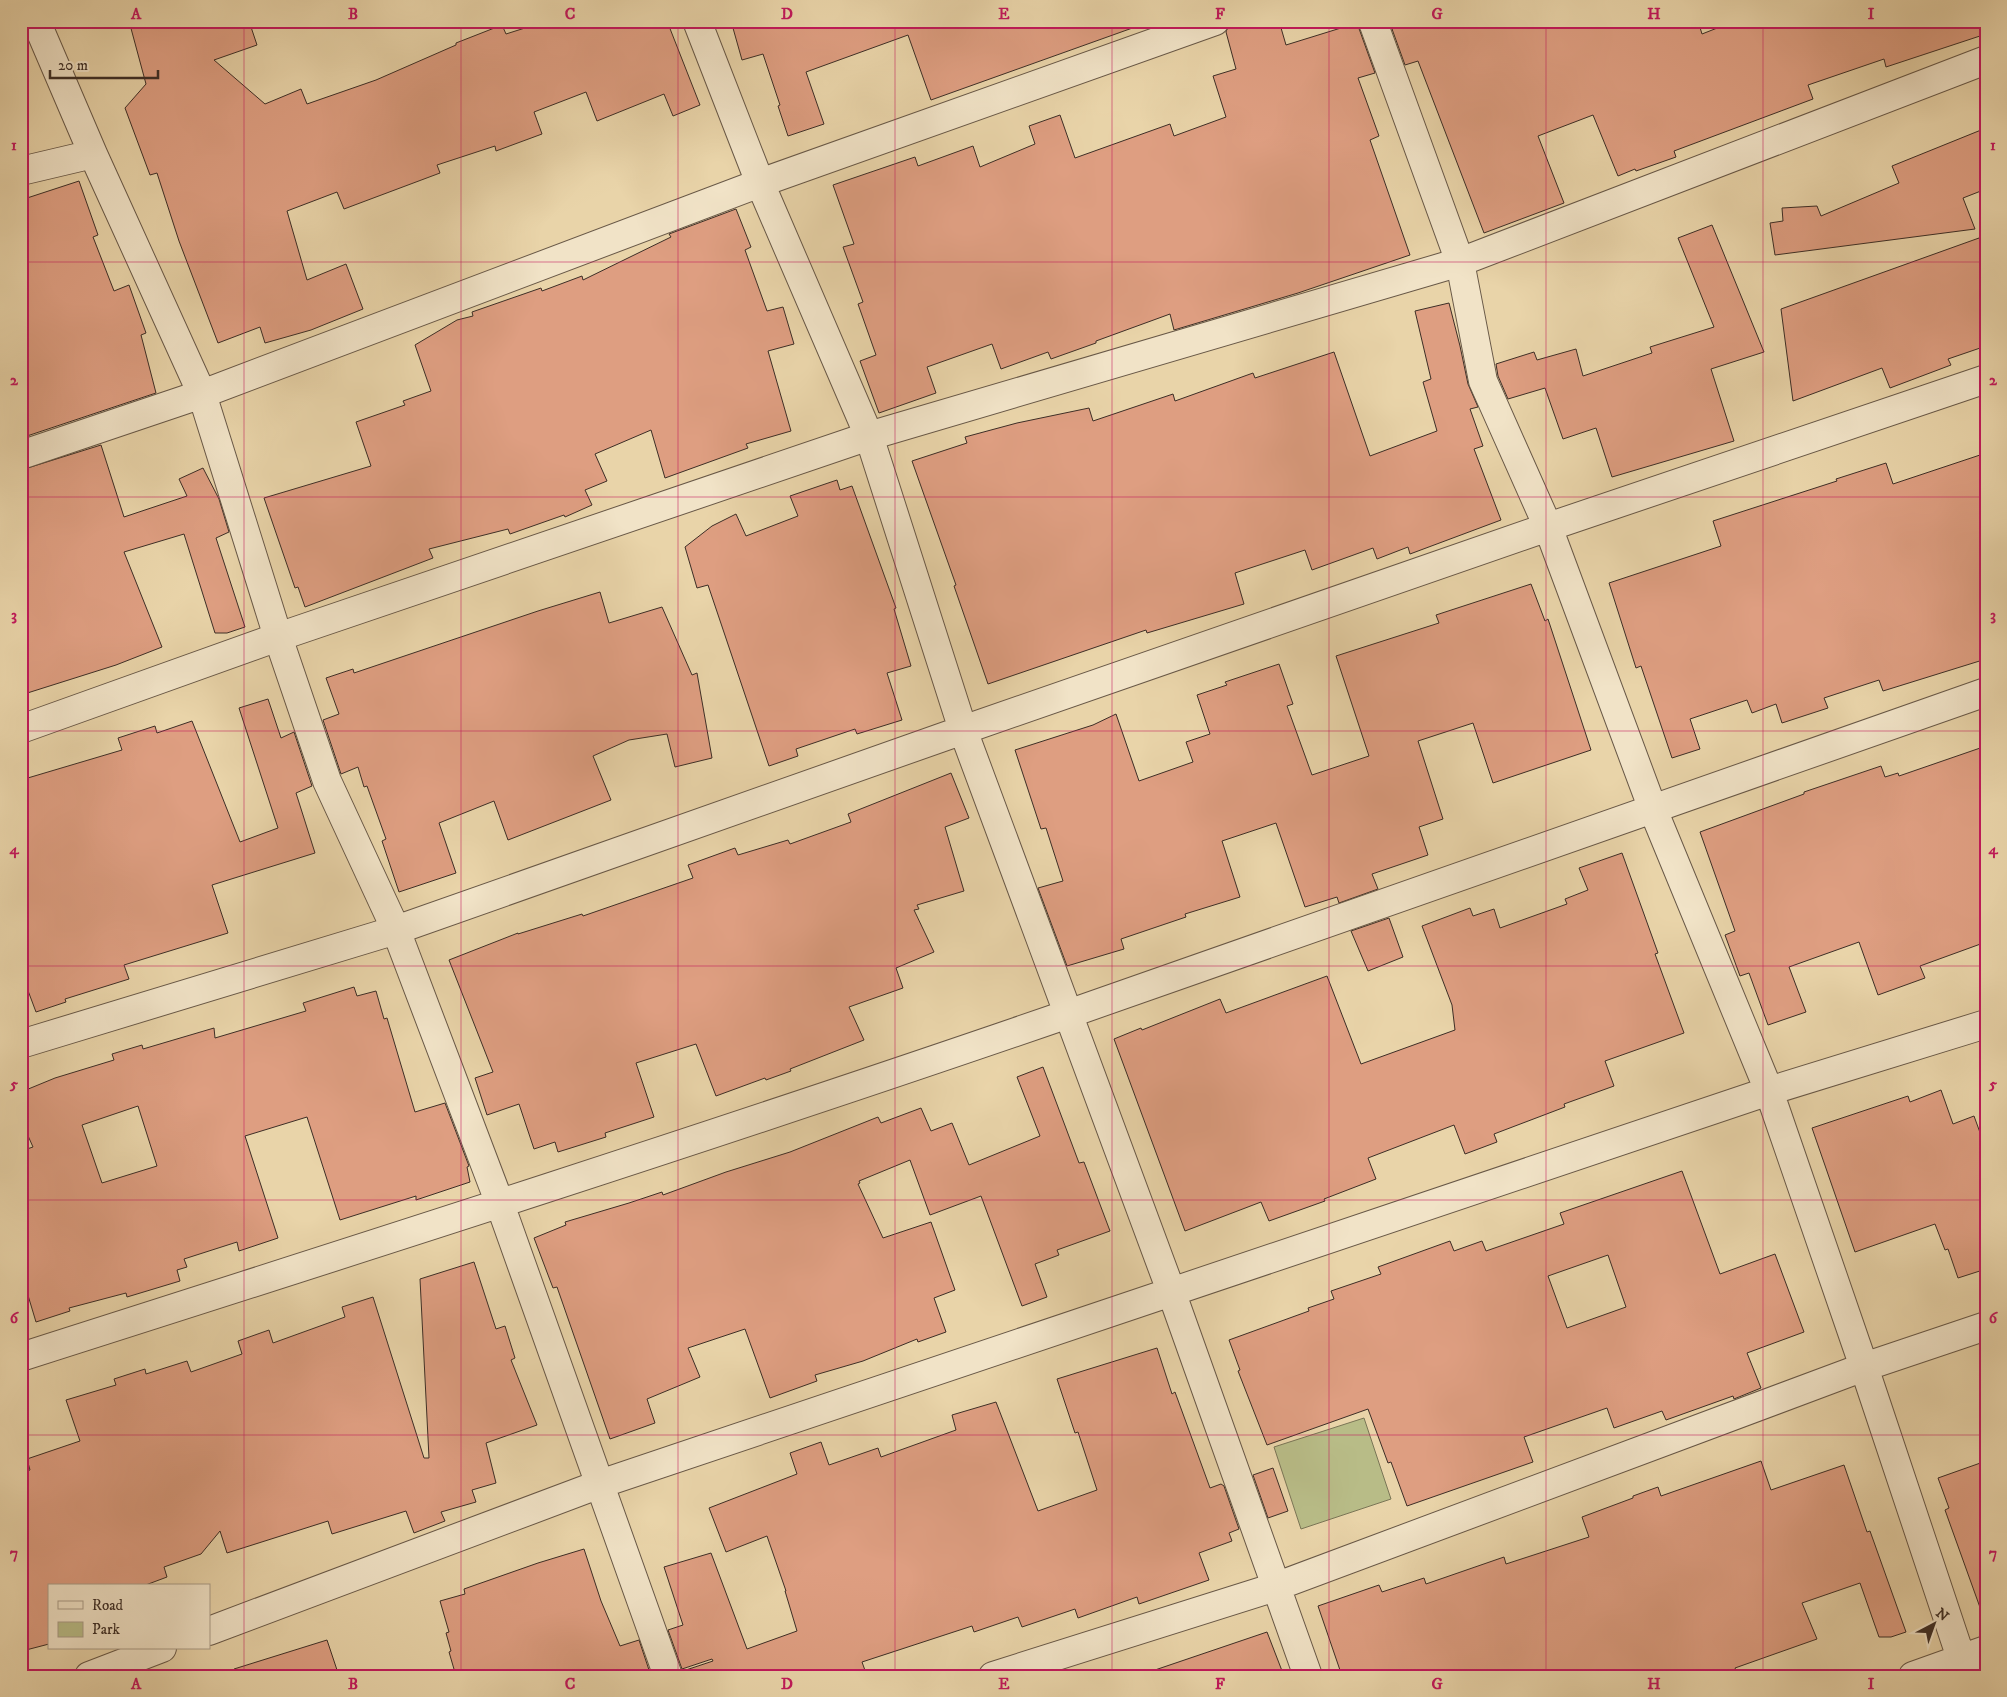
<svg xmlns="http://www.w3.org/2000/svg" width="2007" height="1697" font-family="'IM FELL DW Pica',serif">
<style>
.green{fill:#b8bc87;stroke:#7a7556}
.building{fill:#de9e81;stroke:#3d2e26;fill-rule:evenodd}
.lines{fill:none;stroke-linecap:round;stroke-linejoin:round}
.minor-casing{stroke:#685847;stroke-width:30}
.tertiary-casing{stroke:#685847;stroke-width:30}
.minor{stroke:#f1e3c7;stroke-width:28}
.tertiary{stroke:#f1e3c7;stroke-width:28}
.grid{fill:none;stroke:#c2185b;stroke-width:1;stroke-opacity:0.55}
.neatline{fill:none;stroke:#c2185b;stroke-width:2}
.grid-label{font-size:16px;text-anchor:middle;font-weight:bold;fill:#c2185b}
</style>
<rect width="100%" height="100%" fill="#e9d4a9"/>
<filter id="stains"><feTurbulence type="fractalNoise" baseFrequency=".004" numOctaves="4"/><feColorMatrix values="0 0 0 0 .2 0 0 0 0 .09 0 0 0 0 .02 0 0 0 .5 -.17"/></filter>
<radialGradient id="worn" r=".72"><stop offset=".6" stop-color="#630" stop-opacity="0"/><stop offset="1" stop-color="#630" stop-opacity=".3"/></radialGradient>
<!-- green -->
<path class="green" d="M1364,1418L1391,1499L1301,1529L1274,1447Z"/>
<!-- building -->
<path class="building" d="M129,21H249L257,45L214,60L265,104L301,89L307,104L376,80L456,45V43L502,25L506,34L547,21H667L700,105L673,116L664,94L597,121L586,92L534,112L542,134L496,151L495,146L437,165L440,173L344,209L337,192L287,211L307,280L346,264L363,309L311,330L265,343L260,327L218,343L179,241L157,173L150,175L125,108L146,84Z
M731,21H1137L1138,26L931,100L908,35L806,72L824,124L788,136L778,106L780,105L763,54L742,60Z
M1230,21H1279L1286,45L1357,23L1375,73L1358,78L1379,136L1370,140L1410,255L1298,293L1174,330L1170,314L1096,341V343L1051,359L1048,352L1001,369L992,344L927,367L936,393L879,413L860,361L876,355L858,304L863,302L843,247L854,244L833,185L915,157L918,166L973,146L980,167L1035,144L1029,126L1060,115L1075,158L1170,124L1174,136L1226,117L1213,76L1236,69L1226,32Z
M1414,21H1698L1702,34L1735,21H1986V34L1886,67L1884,59L1808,85L1813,99L1674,151L1676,157L1636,171L1635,169L1618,176L1593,115L1538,136L1564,203L1484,233L1418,61L1405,65L1392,29Z
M1986,128V189L1963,198L1975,229L1775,255L1770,223L1783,221L1782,208L1817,206L1821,216L1899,183L1892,166Z
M79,181L98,235L93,237L114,291L129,285L146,333L141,335L156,393L21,438V200Z
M736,209L751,247L745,250L767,311L783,307L794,344L768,351L791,431L746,444L748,448L665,478L651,430L595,454L607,481L585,490L592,505L565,517L564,515L510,534L508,529L429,549L433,558L305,607L298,587L295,588L264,498L371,466L356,422L405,405L403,401L431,391L415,345L457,320L473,316L472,312L541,288L542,291L582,276L583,280L671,237L669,234Z
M1712,225L1764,352L1711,369L1734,441L1612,477L1596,428L1563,439L1545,388L1508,399L1498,376L1496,364L1534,352L1537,360L1576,349L1583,376L1652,353L1650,347L1714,327L1678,238Z
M1979,238L1986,256V346L1948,359L1951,365L1890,388L1882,368L1793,401L1781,309Z
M1449,303L1460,346L1468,384L1478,407L1470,409L1483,446L1474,449L1501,520L1410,554L1408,547L1377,559L1373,548L1312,570L1305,550L1235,573L1244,604L1147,633L1146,630L988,684L954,586L956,585L912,461L967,443L965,437L1017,423L1089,408L1093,421L1173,394L1175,401L1253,373L1255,378L1334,352L1370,456L1437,431L1423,382L1431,379L1415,311Z
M101,445L124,517L187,496L179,479L203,468L219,499L229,532L216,538L245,627L227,633H215L184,534L124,552L162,647L116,665L21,695V470Z
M1986,453V659L1883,691L1879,680L1824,698L1828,708L1782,723L1776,704L1752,713L1747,700L1690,719L1700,749L1672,758L1641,666L1636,668L1609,583L1721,546L1713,521L1837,481L1836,479L1886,463L1893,484Z
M837,480L840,490L852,486L896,608L894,609L911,666L887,673L902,720L857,734L855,729L796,749L798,756L769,766L708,585L697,588L685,547L712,526L736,514L746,536L798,516L790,496Z
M1531,584L1545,621L1548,619L1591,750L1493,783L1473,723L1418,741L1443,819L1419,827L1428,855L1372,874L1378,889L1339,903L1337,897L1305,907L1276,823L1222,841L1240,897L1185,914L1186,917L1121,939L1124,949L1067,966L1038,888L1063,881L1046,828L1041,829L1015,750L1093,725L1116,714L1139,781L1193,762L1186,742L1210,734L1197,695L1227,685L1225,682L1279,664L1293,704L1287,706L1312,775L1369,756L1336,656L1439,623L1436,615Z
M600,592L609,623L662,607L692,675L697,673L712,758L675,767L667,734L629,740L593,756L611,800L508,840L494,801L439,823L456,873L399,892L382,841L386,839L367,786L364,787L358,767L341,774L323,720L339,714L326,678L353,669L354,673L538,611Z
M268,699L281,738L294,732L312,786L296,793L315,853L212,885L228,933L124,965L129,979L65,999L66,1002L36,1012L21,972V780L122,750L118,738L155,726L157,733L192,721L240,842L278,828L239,708Z
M1986,746V942L1920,966L1925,978L1878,995L1859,942L1789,967L1806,1012L1768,1025L1749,973L1740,976L1725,935L1735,931L1700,832L1804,794V792L1881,766L1885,777L1898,773L1899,776Z
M951,773L969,818L945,827L964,891L917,905L919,909L914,910L934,952L896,968L903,988L849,1007L864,1040L790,1069L791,1071L766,1080L765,1078L716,1096L696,1044L636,1063L654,1117L605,1133L606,1137L558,1152L555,1142L534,1149L519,1104L487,1115L475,1078L493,1072L449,960L518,933V934L582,914L583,916L693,878L688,865L735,848L738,855L788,840L790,844L851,822L848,814Z
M1622,853L1658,953L1655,954L1684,1033L1605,1061L1614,1086L1564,1104L1565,1107L1494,1134L1497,1142L1465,1154L1454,1125L1368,1158L1376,1179L1324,1199L1325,1201L1269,1221L1261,1202L1185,1231L1114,1039L1141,1028L1142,1030L1220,999L1226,1013L1327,976L1361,1064L1455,1030L1452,1005L1422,926L1470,908L1473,916L1494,909L1500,928L1567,904L1565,899L1588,890L1579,868Z
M1389,918L1403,957L1368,971L1351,931Z
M354,987L357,996L376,991L384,1019L387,1018L415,1112L445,1103L469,1166L467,1167L470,1182L416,1200V1196L340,1220L307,1117L245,1136L278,1238L239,1251L237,1242L184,1259L187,1267L177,1270L180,1281L127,1297L126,1293L69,1308L70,1311L36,1322L27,1292L21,1294V1151L33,1147L21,1120V1092L55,1078L114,1060L112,1054L142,1045L143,1049L214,1028L215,1038L306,1011L303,1003ZM138,1106L157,1166L102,1183L82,1125Z
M1043,1067L1079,1163L1084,1162L1110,1231L1057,1250L1059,1255L1035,1264L1047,1297L1022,1306L981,1196L930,1215L910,1160L859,1181L860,1183L858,1184L883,1238L931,1222L955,1290L934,1298L946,1332L918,1342L917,1339L863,1361L815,1375L817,1381L770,1398L745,1329L688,1348L700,1377L647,1399L655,1423L610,1439L557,1287L553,1288L534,1238L566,1225L565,1222L629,1203L662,1192L663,1195L726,1172L790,1152L878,1117L881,1123L921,1108L931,1131L952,1123L969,1165L1040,1136L1017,1077Z
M1941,1090L1953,1124L1974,1116L1986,1149V1269L1958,1278L1948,1249L1945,1250L1935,1224L1855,1252L1812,1128L1908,1096L1910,1102Z
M1682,1171L1720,1274L1775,1254L1804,1332L1747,1353L1761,1388L1734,1399L1733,1396L1666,1420L1662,1411L1614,1428L1607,1408L1524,1437L1533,1462L1407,1506L1391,1462L1388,1463L1368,1409L1267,1445L1238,1371L1240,1370L1229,1340L1309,1311L1308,1308L1334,1299L1331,1291L1381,1274L1378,1267L1450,1241L1454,1251L1482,1241L1486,1251L1564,1224L1560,1213ZM1608,1255L1626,1307L1567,1328L1548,1276Z
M474,1262L496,1329L505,1326L515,1358L511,1360L537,1425L486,1443L496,1483L472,1490L476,1502L441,1512L445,1521L414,1533L406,1511L332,1534L328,1521L227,1553L220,1531L201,1554L164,1567L167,1577L143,1586H49V1644L26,1650L21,1633V1473L30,1470L27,1459L80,1441L66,1400L116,1385L114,1379L145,1369L146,1374L187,1361L191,1372L242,1354L238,1341L269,1330L273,1343L345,1317L342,1307L373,1297L424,1458H429L420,1279Z
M1157,1348L1172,1394L1175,1392L1210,1488L1221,1484L1224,1486L1239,1529L1229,1533L1232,1541L1199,1553L1209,1580L1139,1604L1137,1597L1078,1618L1075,1609L1022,1627L1018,1617L974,1632L972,1626L862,1662L867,1676H683V1671L713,1661L712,1659L682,1669L668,1630L683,1625L664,1567L711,1553L747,1649L797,1631L785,1591H786L767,1536L726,1552L709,1508L797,1474L790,1453L821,1442L829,1465L878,1448L881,1457L956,1430L952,1415L996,1402L1038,1511L1097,1490L1078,1432L1075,1433L1057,1379Z
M1761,1461L1771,1490L1844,1465L1867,1532L1870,1531L1906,1632L1891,1637H1879L1860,1583L1802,1603L1817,1639L1735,1668L1738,1676H1342L1318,1606L1379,1585L1382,1592L1424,1578L1426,1584L1504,1557L1506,1564L1589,1537L1582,1517L1633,1498V1496L1658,1487L1661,1496Z
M1986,1461V1612L1982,1613L1945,1510L1949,1508L1938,1478Z
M1273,1468L1288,1511L1268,1518L1253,1475Z
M584,1549L601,1601L620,1646L639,1640L651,1676H456L449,1652L451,1651L446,1633L449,1632L440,1601L465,1594L464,1589L538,1563Z
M1267,1632L1284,1676H1152V1671Z
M327,1640L339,1676H235L234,1669Z"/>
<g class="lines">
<defs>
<path id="minor" d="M36,21L93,154L202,394L278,637L327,781L396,930L500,1204L668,1676
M697,21L760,183L869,436L963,730L1171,1291L1308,1676
M1372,21L1374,25L1460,262L1483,381L1548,527L1652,807L1769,1091L1864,1367L1967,1676
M21,171L93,154
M21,455L202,394L760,183L1215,21
M21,1044L396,930L963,730L1548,527L1986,379
M21,1357C372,1245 723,1133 1071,1013C1376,907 1680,798 1986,692
M209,1631L600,1484L1769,1091L1986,1024
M89,1676L162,1648
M993,1676L1275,1587L1864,1367L1986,1326
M1913,1676L1986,1650"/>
<path id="tertiary" d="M21,729L278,637L869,436L1460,262L1986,60"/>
</defs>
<!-- minor casing -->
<use href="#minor" class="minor-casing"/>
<!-- tertiary casing -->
<use href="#tertiary" class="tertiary-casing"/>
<!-- minor -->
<use href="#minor" class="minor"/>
<!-- tertiary -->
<use href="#tertiary" class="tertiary"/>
</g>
<!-- grid -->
<path class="grid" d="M244,21V1676M461,21V1676M678,21V1676M895,21V1676M1112,21V1676M1329,21V1676M1546,21V1676M1763,21V1676M21,262H1986M21,497H1986M21,731H1986M21,966H1986M21,1200H1986M21,1435H1986"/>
<!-- margin -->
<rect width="2007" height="1697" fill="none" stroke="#e9d4a9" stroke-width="55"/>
<!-- legend -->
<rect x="48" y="1584" width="162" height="65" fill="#f1e3c7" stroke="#a99b87"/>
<rect x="58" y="1601" width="25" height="8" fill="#f1e3c7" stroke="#a99b87"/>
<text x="92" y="1610" font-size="15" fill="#3d2e26">Road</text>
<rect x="58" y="1622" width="25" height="15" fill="#b8bc87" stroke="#a99b87"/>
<text x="92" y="1634" font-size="15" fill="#3d2e26">Park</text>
<!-- north arrow -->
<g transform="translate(1934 1624) rotate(41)" stroke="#f1e3c7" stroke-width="4" paint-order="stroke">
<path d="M0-4L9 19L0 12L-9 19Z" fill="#3d2e26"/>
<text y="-8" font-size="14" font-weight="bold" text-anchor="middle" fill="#3d2e26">N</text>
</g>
<!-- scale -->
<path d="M50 70v8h108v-8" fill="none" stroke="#3d2e26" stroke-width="2.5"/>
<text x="58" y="70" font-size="15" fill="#3d2e26" stroke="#f1e3c7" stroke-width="4" paint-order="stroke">20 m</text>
<rect x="28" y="28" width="1952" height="1642" class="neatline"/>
<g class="grid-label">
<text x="136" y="19">A</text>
<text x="353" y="19">B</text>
<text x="570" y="19">C</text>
<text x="787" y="19">D</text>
<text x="1004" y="19">E</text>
<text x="1220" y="19">F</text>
<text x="1437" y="19">G</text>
<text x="1654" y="19">H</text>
<text x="1871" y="19">I</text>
<text x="14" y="150">1</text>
<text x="1993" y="150">1</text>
<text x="14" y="385">2</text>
<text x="1993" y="385">2</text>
<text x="14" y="620">3</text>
<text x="1993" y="620">3</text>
<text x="14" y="854">4</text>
<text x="1993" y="854">4</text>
<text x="14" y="1089">5</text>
<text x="1993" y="1089">5</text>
<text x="14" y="1323">6</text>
<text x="1993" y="1323">6</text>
<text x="14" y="1558">7</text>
<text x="1993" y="1558">7</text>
<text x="136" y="1689">A</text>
<text x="353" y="1689">B</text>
<text x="570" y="1689">C</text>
<text x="787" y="1689">D</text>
<text x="1004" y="1689">E</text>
<text x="1220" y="1689">F</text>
<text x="1437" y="1689">G</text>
<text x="1654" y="1689">H</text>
<text x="1871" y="1689">I</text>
</g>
<rect width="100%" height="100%" filter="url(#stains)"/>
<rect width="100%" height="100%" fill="url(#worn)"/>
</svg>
